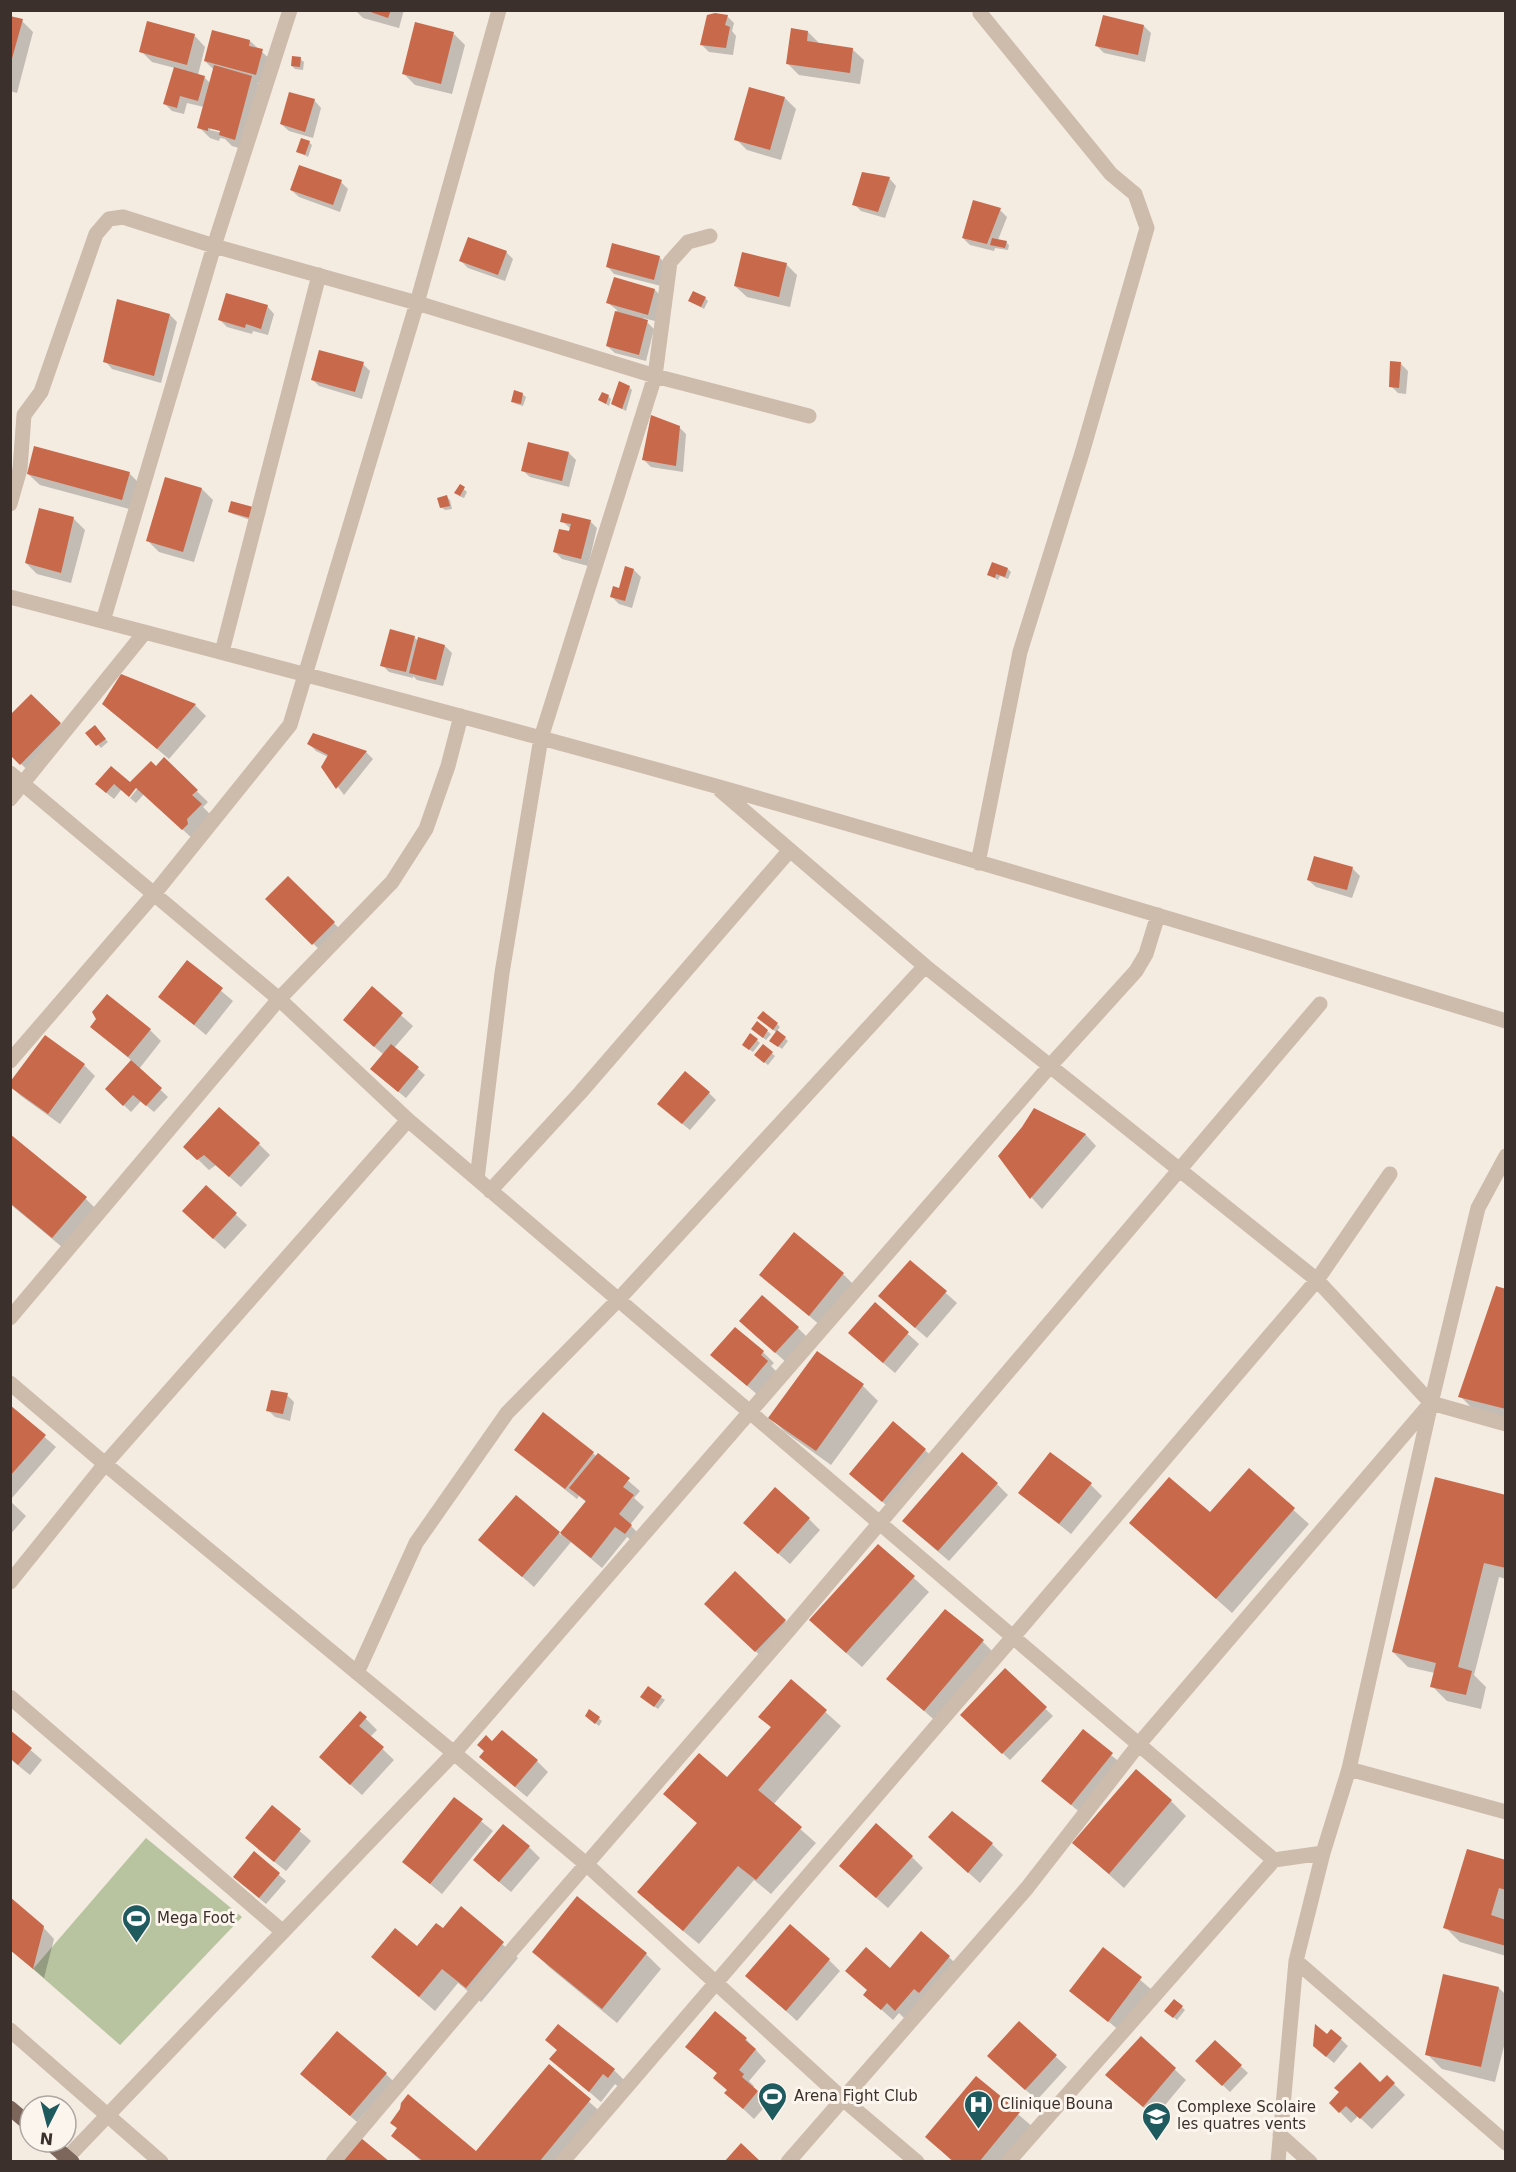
<svg xmlns="http://www.w3.org/2000/svg" width="1516" height="2172" font-family="'DejaVu Sans',sans-serif">
<style>
.green{fill:#b8c4a0}
.shadow{fill:#0003;fill-rule:evenodd}
.building{fill:#c8694b}
.lines{fill:none;stroke-linecap:round;stroke-linejoin:round}
.minor{stroke:#cdbbac;stroke-width:15}
.major{stroke:#7d675c;stroke-width:15}
.labels{text-anchor:middle;stroke-width:6;stroke-linejoin:round;paint-order:stroke}
.poi-label{font-size:15px;fill:#3b302b;stroke:#fbf5ee;text-anchor:start}
</style>
<rect width="100%" height="100%" fill="#f4ebe1"/>
<!-- green -->
<path class="green" d="M146,1838L242,1917L120,2045L33,1969Z"/>
<!-- shadow -->
<path class="shadow" d="M355,10H404L399,28L363,18Z
M727,16L734,23L732,31L736,36L733,55L709,52L702,45Z
M10,18L22,21L33,32L17,93L10,91Z
M1144,26L1151,33L1145,62L1104,53L1097,46Z
M808,32L819,43L852,49L864,60L860,84L799,75L788,64Z
M454,34L465,45L452,94L415,85L404,74Z
M194,35L205,47L198,75L204,77L211,84L214,70L205,61L250,41L273,62L267,85L257,83L263,88L246,150L232,146L225,139L220,138L219,141L210,138L199,127L204,107L187,103L184,114L172,111L165,104L175,68L152,62L141,51ZM210,127L228,132L227,134L210,130Z
M300,59L304,62L303,70L295,69L292,66Z
M785,98L796,109L781,160L747,150L736,139Z
M314,100L321,108L313,138L289,131L281,124Z
M309,142L312,145L308,157L298,151Z
M889,178L896,186L885,218L861,211L854,204Z
M341,182L348,189L340,212L299,197L291,190Z
M1000,210L1007,217L998,240L1006,242L1009,245L1008,250L995,248L994,251L970,245L963,238Z
M506,252L513,259L505,281L468,268L461,261Z
M659,257L667,265L661,286L614,274L607,266Z
M786,264L797,275L790,307L747,297L735,286Z
M655,290L662,297L655,321L643,318L654,329L646,361L615,353L607,346L617,310L608,303Z
M705,298L708,301L704,309L690,301Z
M267,306L274,314L268,335L253,331L252,334L227,327L220,320Z
M170,315L177,322L161,383L112,369L105,361Z
M363,364L370,371L362,399L319,386L312,379Z
M1401,364L1408,371L1406,394L1398,393L1391,386Z
M629,387L632,390L626,411L613,404Z
M522,394L526,397L523,406L516,404L513,401Z
M608,396L611,399L609,406L600,400Z
M679,427L686,434L683,472L651,467L644,460Z
M569,453L576,460L569,487L530,477L522,470Z
M129,473L140,484L133,510L40,485L28,474Z
M460,486L467,492L464,498L459,496Z
M202,489L213,500L194,562L159,552L148,541Z
M447,497L450,500L452,509L445,510L441,507Z
M40,510L74,519L85,530L71,583L37,574L26,563Z
M229,511L256,512L253,521L233,514Z
M562,521H590L597,528L588,566L562,559L555,552L571,529Z
M1008,569L1011,572L1008,579L1000,576L998,580L989,574Z
M634,570L641,577L632,608L619,604L612,597L620,590Z
M414,637L419,642V639L445,646L452,653L443,686L417,680L413,676V678L389,672L382,665Z
M32,696L71,735L32,774L10,754Z
M104,704L195,705L206,716L169,759Z
M97,730L108,742L101,748L87,733Z
M314,735L366,752L373,759L344,795L323,767L328,757L316,751L309,744Z
M164,760L208,802L203,807L212,816L194,840L144,794L136,803L130,798L138,788L136,786L121,790L114,799L104,791L111,768L130,784L156,768Z
M1315,858L1353,869L1360,876L1352,898L1316,887L1308,880Z
M288,878L345,934L325,955L267,899Z
M187,962L233,1001L206,1035L160,997Z
M372,989L413,1026L394,1048L425,1075L406,1098L379,1076L384,1055L356,1031Z
M762,1021L777,1024L780,1027L776,1032Z
M757,1023L771,1034L766,1040L756,1032Z
M92,1027L150,1030L161,1041L139,1069L168,1097L154,1112L141,1101L131,1112L114,1096L132,1061Z
M785,1038L788,1041L782,1049L774,1043Z
M757,1040L760,1043L753,1052L747,1048Z
M763,1046L775,1056L768,1065L759,1058Z
M84,1065L95,1076L60,1124L21,1096L10,1086Z
M709,1093L716,1100L690,1130L666,1111Z
M1035,1110L1086,1135L1096,1146L1042,1209L1032,1198L999,1156L1023,1128Z
M10,1136L85,1198L100,1213L68,1252L10,1204Z
M259,1144L270,1155L241,1187L216,1165L209,1170L185,1147Z
M206,1187L247,1225L225,1249L195,1222Z
M911,1262L957,1303L927,1338L891,1307Z
M843,1274L854,1285L821,1326L761,1275Z
M1506,1291V1420L1475,1411L1460,1396Z
M875,1304L919,1344L895,1373L861,1344Z
M798,1328L809,1339L787,1363L752,1332Z
M763,1352L774,1363L771,1366L778,1373L759,1396L724,1366Z
M817,1353L863,1386L878,1401L831,1465L785,1432L770,1417Z
M287,1395L294,1402L290,1421L275,1417L268,1410Z
M10,1407L56,1447L12,1498L10,1497Z
M516,1449L593,1453L597,1457L598,1455L640,1491L634,1498L644,1507L630,1525L642,1537L636,1544L627,1537L602,1568L571,1542L534,1587L480,1540L516,1497L561,1535L587,1503L579,1496L577,1499L527,1460Z
M925,1450L936,1461L894,1512L851,1474Z
M1249,1470L1309,1524L1232,1613L1131,1523L1210,1514Z
M997,1484L1008,1495L949,1561L915,1532Z
M1091,1485L1102,1496L1071,1534L1020,1493Z
M1506,1496V1579L1499,1577L1474,1675L1486,1687L1481,1709L1447,1701L1432,1686L1435,1673L1408,1667L1393,1652Z
M10,1501L26,1516L10,1535Z
M809,1519L820,1530L790,1564L756,1534Z
M879,1546L929,1592L862,1667L826,1635Z
M735,1573L796,1632L767,1662L706,1604Z
M982,1641L997,1656L940,1725L888,1679Z
M1005,1670L1053,1716L1010,1760L969,1722Z
M791,1681L841,1726L773,1805L816,1843L771,1894L754,1880L699,1944L654,1907L698,1824L665,1794L728,1780L772,1728L760,1717Z
M648,1688L665,1700L658,1709L645,1700Z
M590,1712L602,1721L599,1726L590,1719Z
M360,1713L377,1730L370,1737L394,1760L362,1795L332,1768Z
M10,1732L42,1760L30,1775L10,1759Z
M1083,1732L1123,1765L1083,1815L1043,1781Z
M492,1743L537,1761L548,1772L527,1797L492,1768Z
M454,1799L493,1831L442,1894L404,1862Z
M1171,1801L1186,1816L1124,1888L1074,1843Z
M272,1807L311,1841L286,1871L258,1849Z
M992,1844L1003,1855L980,1883L941,1848Z
M529,1847L540,1858L511,1892L486,1871Z
M912,1857L923,1868L888,1908L852,1877Z
M1506,1862V1956L1460,1942L1445,1927Z
M278,1874L286,1881L266,1904L242,1884Z
M578,1899L646,1954L661,1969L617,2023L549,1967L534,1952Z
M461,1908L518,1958L481,2002L458,1983L435,2011L373,1957L417,1948L443,1930Z
M43,1927L54,1939L44,1978L10,1949Z
M1104,1949L1152,1990L1120,2031L1071,1991Z
M949,1957L960,1968L907,2021L899,2013L893,2020L865,1995L890,1970Z
M829,1960L840,1971L797,2021L747,1976Z
M1499,1988L1506,1995V2038L1495,2082L1442,2069L1427,2054Z
M1175,2001L1185,2010L1177,2020L1166,2011Z
M716,2013L746,2039L766,2061L749,2081L754,2086L753,2088L768,2103L754,2119L726,2093L728,2091L718,2074L687,2047Z
M1019,2023L1067,2067L1037,2100L1000,2067Z
M1332,2031L1348,2046L1334,2063L1322,2053L1327,2036Z
M1141,2038L1186,2080L1155,2117L1118,2086Z
M547,2040L614,2070L625,2081L620,2088L615,2084L601,2102L551,2059L558,2051Z
M1215,2042L1248,2073L1230,2092L1197,2061Z
M549,2066L605,2116L567,2162H422L393,2135L398,2129L476,2153Z
M386,2074L393,2081L357,2122L309,2081Z
M1387,2077L1405,2095L1372,2129L1358,2116L1351,2123L1331,2103L1380,2084Z
M976,2078L1034,2128L1006,2162H953L927,2137Z"/>
<!-- building -->
<path class="building" d="M365,10H391L388,18Z
M715,13L728,15L725,25L730,27L726,48L700,45L707,15Z
M1103,15L1144,25L1138,55L1095,46Z
M10,16L23,19L11,62H10Z
M147,21L195,34L187,65L139,52Z
M415,22L454,32L441,84L402,74Z
M791,28L808,31L807,41L853,48L850,73L786,64Z
M212,30L250,40L249,46L263,49L256,75L204,61Z
M292,56L301,57L300,67L291,66Z
M214,65L252,76L235,140L219,135L220,131L208,128V131L197,128Z
M174,67L205,76L198,101L180,96L177,108L163,104Z
M749,87L785,97L770,150L734,140Z
M289,92L315,99L305,132L280,124Z
M301,138L310,141L305,155L296,152Z
M299,165L342,180L333,205L290,190Z
M862,172L890,177L878,212L852,205Z
M973,200L1001,208L987,244L962,238Z
M468,237L507,251L498,275L459,261Z
M992,238L1007,241L1005,248L990,245Z
M612,243L660,256L654,280L606,267Z
M742,252L787,263L779,297L734,286Z
M614,277L655,289L648,315L606,303Z
M693,291L706,297L701,307L688,301Z
M226,293L268,305L261,329L246,324L245,328L218,320Z
M117,299L170,314L154,376L103,362Z
M615,311L648,320L639,355L606,346Z
M319,350L364,362L355,392L311,380Z
M1390,361L1401,362L1399,388L1389,387Z
M619,381L630,386L622,409L611,404Z
M514,390L523,393L521,404L511,402Z
M602,392L609,395L606,404L598,400Z
M651,415L680,426L676,466L642,460Z
M528,442L569,452L562,481L521,471Z
M34,446L130,472L122,500L27,474Z
M165,477L202,488L183,552L146,541Z
M460,484L465,487L460,496L454,493Z
M447,495L450,506L440,508L437,498Z
M231,501L253,507L250,518L228,512Z
M39,508L74,517L61,573L25,563Z
M562,513L591,520L581,559L553,552L559,529L569,531L571,524L560,522Z
M992,562L1008,568L1005,577L996,574L995,578L987,575Z
M625,566L634,569L625,601L610,597L613,586L619,588Z
M390,629L415,636L406,672L380,666Z
M418,637L445,645L436,680L409,673Z
M121,674L196,704L157,749L102,704Z
M31,694L61,723L20,765L10,755V715Z
M95,725L106,739L96,746L85,733Z
M313,733L367,751L336,789L321,767L328,755L307,744Z
M164,757L198,790L192,795L202,804L187,819L188,824L182,830L136,788L129,797L114,784L106,793L95,784L111,766L130,782L151,761L156,766Z
M1314,856L1353,867L1347,890L1307,880Z
M288,876L335,922L312,945L265,899Z
M187,960L223,988L194,1025L158,997Z
M372,986L403,1013L374,1047L343,1020Z
M107,994L151,1029L128,1057L90,1027L96,1019L92,1012Z
M763,1011L778,1023L773,1030L757,1018Z
M757,1021L768,1030L763,1038L751,1029Z
M777,1030L786,1037L778,1047L769,1041Z
M750,1033L758,1039L749,1050L742,1045Z
M45,1035L85,1064L48,1114L10,1087V1082Z
M391,1044L419,1067L398,1092L370,1069Z
M763,1044L773,1052L764,1063L754,1055Z
M131,1060L162,1088L146,1106L133,1095L123,1106L105,1089Z
M685,1071L710,1092L682,1124L657,1104Z
M219,1107L260,1143L229,1177L204,1155L197,1160L183,1147Z
M1034,1108L1086,1134L1030,1199L998,1156L1022,1127Z
M10,1134L87,1197L52,1238L10,1203Z
M206,1185L237,1213L213,1239L182,1211Z
M794,1232L844,1273L809,1316L759,1275Z
M910,1260L947,1291L915,1328L878,1296Z
M1496,1286L1506,1289V1409L1458,1397Z
M762,1295L799,1327L775,1353L739,1321Z
M875,1302L909,1332L883,1363L848,1333Z
M735,1327L764,1351L761,1355L768,1361L747,1386L710,1355Z
M817,1351L864,1384L816,1451L768,1418Z
M271,1390L288,1393L283,1414L266,1411Z
M10,1405L46,1435L10,1476Z
M543,1412L594,1452L565,1489L514,1450Z
M893,1421L926,1449L882,1502L849,1474Z
M962,1452L998,1483L938,1551L902,1521Z
M1050,1452L1092,1483L1059,1524L1018,1493Z
M598,1453L630,1478L623,1487L634,1495L619,1514L632,1525L625,1534L615,1527L591,1558L560,1533L586,1501L569,1488Z
M1249,1468L1295,1508L1216,1599L1129,1523L1169,1477L1210,1512Z
M1435,1477L1506,1495V1568L1484,1563L1458,1667L1472,1671L1466,1695L1430,1687L1436,1663L1392,1652Z
M775,1487L810,1518L778,1554L743,1523Z
M516,1495L560,1532L522,1577L478,1540Z
M878,1544L915,1576L846,1653L809,1620Z
M735,1571L786,1620L755,1652L704,1604Z
M945,1609L984,1640L924,1711L886,1679Z
M1005,1668L1047,1707L1002,1754L960,1715Z
M791,1679L827,1710L758,1790L802,1827L756,1880L738,1866L683,1931L637,1892L697,1823L663,1794L699,1753L727,1777L771,1727L758,1717Z
M648,1686L662,1696L654,1707L640,1697Z
M589,1709L600,1717L595,1724L585,1716Z
M360,1711L367,1717L359,1726L384,1747L350,1785L319,1757Z
M1083,1729L1113,1753L1071,1805L1041,1781Z
M10,1730L32,1748L18,1765L10,1758Z
M502,1730L538,1760L515,1787L479,1757L484,1751L477,1745L486,1735L492,1741Z
M1136,1769L1172,1800L1109,1874L1072,1843Z
M454,1797L483,1819L430,1884L402,1862Z
M272,1805L301,1829L274,1862L245,1838Z
M952,1811L993,1843L968,1873L928,1837Z
M876,1823L913,1856L876,1898L839,1866Z
M503,1824L530,1846L499,1882L473,1860Z
M1467,1849L1506,1860V1890L1499,1888L1491,1915L1506,1920V1946L1443,1928Z
M254,1851L280,1873L259,1898L233,1877Z
M577,1896L647,1953L602,2009L532,1952Z
M10,1897L44,1926L33,1969L10,1950Z
M461,1906L504,1942L466,1988L442,1969L419,1997L371,1957L395,1928L417,1946L436,1923L443,1928Z
M790,1924L830,1959L786,2011L745,1976Z
M921,1931L950,1956L919,1993L914,1989L895,2011L887,2003L881,2010L863,1995L867,1990L845,1971L866,1947L890,1968Z
M1103,1947L1142,1977L1108,2022L1069,1991Z
M1443,1974L1499,1987L1481,2067L1425,2055Z
M1174,1999L1183,2006L1173,2018L1164,2011Z
M715,2011L747,2038L745,2040L756,2049L739,2070L744,2074L742,2077L758,2091L743,2109L724,2093L727,2090L713,2078L717,2073L685,2047Z
M1019,2021L1057,2055L1025,2090L987,2056Z
M558,2024L615,2069L608,2078L603,2074L589,2092L549,2059L557,2050L545,2040Z
M1315,2024L1327,2034L1331,2029L1342,2038L1326,2057L1313,2046Z
M337,2031L387,2073L350,2116L300,2074Z
M1141,2036L1176,2068L1143,2107L1105,2075Z
M1215,2040L1242,2065L1222,2086L1195,2061Z
M1360,2062L1380,2082L1387,2075L1395,2083L1360,2119L1346,2106L1339,2113L1329,2103L1339,2092L1334,2088Z
M549,2064L591,2099L539,2162H424L391,2136L397,2128L390,2123L400,2109L401,2103L408,2094L476,2151Z
M976,2076L1020,2112L979,2162H954L925,2137Z
M361,2138L390,2162H342Z
M741,2143L761,2162H724Z"/>
<g class="lines">
<!-- minor -->
<path class="minor" d="M10,504L20,469L24,415L41,392L96,234L109,219L123,217L214,246L290,10
M10,597C245,658 479,720 712,785C978,860 1242,940 1506,1021
M103,621L214,246L417,303L655,376L809,416
M222,652L319,275
M10,773L279,999L408,1120L1274,1860
M720,790L925,966L1317,1280L1431,1403L1506,1424
M10,799L145,632
M978,863L1020,652L1082,453L1147,228L1135,194L1111,174L980,13L981,10
M10,1061L154,894L290,725L417,303L499,10
M477,1179L502,973L541,738L655,376L670,262L688,242L710,236
M490,1191L580,1093L790,850
M10,1318L279,999L392,882L426,829L448,766L461,716
M10,1383L105,1464L454,1753L63,2162
M10,1582L105,1464L408,1120
M357,1673L416,1543L507,1413L618,1300L925,966
M10,1697L283,1932
M1349,1769L1506,1812
M1296,1961L1506,2143
M10,2030L161,2162
M1280,2135L1310,2162
M333,2162L513,1949L788,1631L1320,1004
M562,2162L1013,1637L1317,1280L1390,1174
M788,2162L1027,1888L1139,1744L1430,1404
M917,2162L844,2100L586,1864L454,1753L1050,1066L1136,971L1146,954L1158,915
M1008,2162L1274,1860L1323,1853
M1278,2162L1296,1961L1323,1853L1349,1769L1431,1403L1478,1208L1506,1156"/>
<!-- major -->
<path class="major" d="M10,2108L30,2125
M49,2142L72,2162"/>
</g>
<!-- icons -->
<defs>
<symbol id="stadium-pin" viewBox="-11 -11 22 30"><path d="M0 17L-7.5 6A9.5 9.5 0 1 1 7.5 6Z" fill="#1f5a5e" stroke="#fbf5ee"/><path d="M0-5a6.5 5 0 1 0 0 10a6.5 5 0 1 0 0-10ZM-3.5-1.8h7v3.6h-7Z" fill="#fff"/></symbol>
<symbol id="hospital-pin" viewBox="-11 -11 22 30"><path d="M0 17L-7.5 6A9.5 9.5 0 1 1 7.5 6Z" fill="#1f5a5e" stroke="#fbf5ee"/><path d="M-5-5h3v3.5h4V-5h3V5h-3V1.5h-4V5h-3Z" fill="#fff"/></symbol>
<symbol id="school-pin" viewBox="-11 -11 22 30"><path d="M0 17L-7.5 6A9.5 9.5 0 1 1 7.5 6Z" fill="#1f5a5e" stroke="#fbf5ee"/><path d="M0-5L7-2L0 1L-7-2ZM-4 1L0 2.5L4 1V4Q0 6-4 4Z" fill="#fff"/></symbol>
</defs>
<g fill-rule="evenodd">
<use href="#stadium-pin" x="120" y="1902" width="33" height="45"/>
<use href="#stadium-pin" x="756" y="2080" width="33" height="45"/>
<use href="#hospital-pin" x="962" y="2088" width="33" height="45"/>
<use href="#school-pin" x="1140" y="2100" width="33" height="45"/>
</g>
<g class="labels">
<!-- poi labels -->
<g class="poi-label">
<text x="157" y="1923">Mega Foot</text>
<text x="794" y="2101">Arena Fight Club</text>
<text x="1000" y="2109">Clinique Bouna</text>
<text x="1177" y="2112">Complexe Scolaire<tspan x="1177" dy="17">les quatres vents</tspan></text>
</g>
</g>
<!-- border -->
<rect width="1516" height="2172" fill="none" stroke="#3b302b" stroke-width="24"/>
<!-- north arrow -->
<g transform="translate(48 2124) rotate(186)"><circle r="28" fill="#fbf5ee" stroke="#aea6a0" stroke-width="1.5"/>
<path d="M0-4.5L10 22L0 15L-10 22Z" fill="#1f5a5e"/>
<text y="-9" font-size="16" font-weight="bold" text-anchor="middle" fill="#3b302b">N</text>
</g>
</svg>
